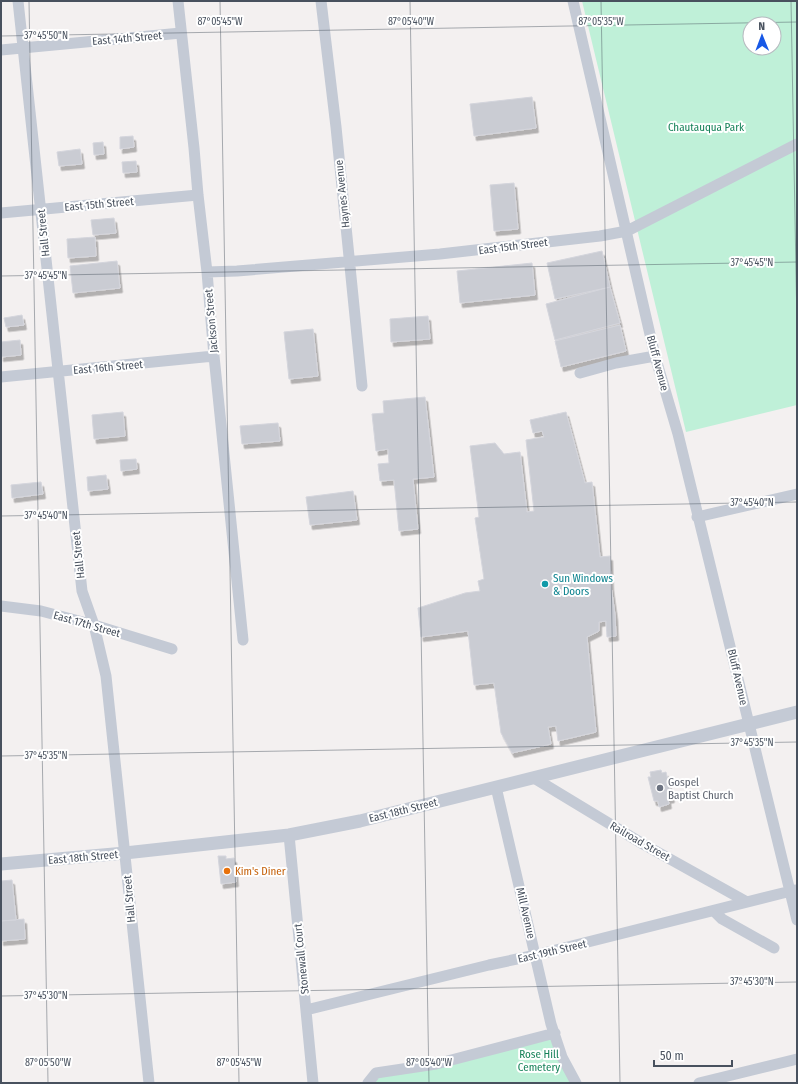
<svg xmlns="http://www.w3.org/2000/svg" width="798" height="1084" font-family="'Fira Sans Condensed',sans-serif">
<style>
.green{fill:#bff0d8;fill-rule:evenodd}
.building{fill:#caccd3;stroke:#d4d5dc;filter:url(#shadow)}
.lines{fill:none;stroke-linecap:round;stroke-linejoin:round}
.minor{stroke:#c4cad5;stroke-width:11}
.tertiary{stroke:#c4cad5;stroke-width:13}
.ticks{fill:none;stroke:#48515e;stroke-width:1;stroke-opacity:0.45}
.culture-dot{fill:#0f9aa8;stroke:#fff;stroke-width:1.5}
.worship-dot{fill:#6b7280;stroke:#fff;stroke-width:1.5}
.food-dot{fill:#e8710a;stroke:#fff;stroke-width:1.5}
.labels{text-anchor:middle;stroke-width:4;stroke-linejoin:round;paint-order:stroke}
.street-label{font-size:11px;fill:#48515e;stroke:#fff}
.park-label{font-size:11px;fill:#168259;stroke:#fff}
.culture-label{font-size:11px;fill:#0d838f;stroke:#fff;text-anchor:start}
.worship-label{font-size:11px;fill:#5b616d;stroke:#fff;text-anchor:start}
.food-label{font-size:11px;fill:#c56008;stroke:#fff;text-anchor:start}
.ticks-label{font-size:10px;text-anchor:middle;fill:#48515e;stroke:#fff;stroke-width:4;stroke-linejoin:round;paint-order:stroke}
</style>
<defs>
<filter id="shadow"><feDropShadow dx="2.5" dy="4.5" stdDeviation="0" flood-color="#0004"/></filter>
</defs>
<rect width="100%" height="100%" fill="#f3f0f0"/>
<!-- green -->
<path class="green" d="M582,1H797V405L686,432ZM750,24H774V48H750Z
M555,1033L576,1083H368L376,1073Z"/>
<!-- building -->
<path class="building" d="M532,97L536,128L474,136L470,104Z
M133,136L134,147L120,149V137Z
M103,142L104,154L94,155L93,143Z
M80,149L82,164L59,166L57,152Z
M136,161L137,172L123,173L122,162Z
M514,183L518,229L494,231L490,185Z
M114,218L116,233L93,235L91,220Z
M95,237L96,256L68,258L67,239Z
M602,251L610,287L555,299L547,263Z
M117,261L120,288L73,293L70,266Z
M532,263L535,295L460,303L457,271Z
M610,287L620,323L555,340L546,304Z
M22,315L24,325L6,327L4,318Z
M428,316L430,339L391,342L390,319Z
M620,325L626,351L561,367L555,341Z
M313,329L318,376L289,379L284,332Z
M20,340L21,355L1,357V342Z
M425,397L434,477L413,479L418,529L399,531L394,480L380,481L378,464L389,463L388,449L376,451L372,414L384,413L383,401Z
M123,412L125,436L94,439L92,415Z
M566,412L585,483L592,482L600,557L610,556L611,586L615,615L616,636L607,637L606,621L599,622V631L587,637L596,732L558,741L556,726L548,727L551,744L512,753L501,733L494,683L474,685L468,631L421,637L418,608L465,593L480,591L478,581L484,579L475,518L479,517L470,446L495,443L504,454L520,452L527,512L534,511L526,440L544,437L542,431L533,433L530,420Z
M278,423L280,441L242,444L240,426Z
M136,459L137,469L121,471L120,460Z
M106,475L108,489L88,491L87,477Z
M41,482L43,494L12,498L11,485Z
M353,491L357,520L310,525L306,497Z
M661,770L662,773L666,772L672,798L668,799L669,804L659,807L658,801H654L648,777H651L650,772Z
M218,856H226V859L234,858L236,882L221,884Z
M12,880L16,920L1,921V881Z
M24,919L25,939L1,941V921Z"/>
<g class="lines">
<!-- minor -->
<path class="minor" d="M18,1L82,591L94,625L106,676L149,1083
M178,1L194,148L198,195L207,272L214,356L243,640
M321,1L336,127L362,386
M573,1L655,356L678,434L797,920
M1,50L181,33
M1,213L198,195
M207,272L237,271L440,254L600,236L627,231L797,144
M580,373L616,363L655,356
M1,377L214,356
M697,517L797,494
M1,606L41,611L94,625L172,649
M534,778L643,844L747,902
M496,787L551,1024L562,1057L576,1083
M289,835L313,1083
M714,911L722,919L774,948
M306,1010L489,965L536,955L795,890
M368,1083L376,1073L436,1064L555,1033
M699,1083L797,1059"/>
<!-- tertiary -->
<path class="tertiary" d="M1,864L125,853L289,835L360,821L797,712"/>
</g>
<!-- ticks -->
<path class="ticks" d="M29,1L48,1083M220,1L239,1083M410,1L429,1083M601,1L620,1083M791,1L797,326M1,36L797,22M1,276L797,262M1,516L797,502M1,756L797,742M1,996L797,982"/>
<!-- markers -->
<circle class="culture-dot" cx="545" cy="584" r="4"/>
<circle class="worship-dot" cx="660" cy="788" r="4"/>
<circle class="food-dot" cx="227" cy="871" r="4"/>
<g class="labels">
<!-- street labels -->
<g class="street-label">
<text transform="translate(127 38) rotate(-5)" y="4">East 14th Street</text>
<text transform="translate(342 194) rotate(-96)" y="4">Haynes Avenue</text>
<text transform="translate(99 204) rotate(-5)" y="4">East 15th Street</text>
<text transform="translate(43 233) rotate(-96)" y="4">Hall Street</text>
<text transform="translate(513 246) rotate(-7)" y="4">East 15th Street</text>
<text transform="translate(211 321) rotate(-95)" y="4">Jackson Street</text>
<text transform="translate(658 363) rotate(75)" y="4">Bluff Avenue</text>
<text transform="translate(108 367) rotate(-5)" y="4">East 16th Street</text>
<text transform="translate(78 555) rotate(-96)" y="4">Hall Street</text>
<text transform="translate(87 624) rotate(16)" y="4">East 17th Street</text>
<text transform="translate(738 677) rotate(77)" y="4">Bluff Avenue</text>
<text transform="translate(403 810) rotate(-14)" y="4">East 18th Street</text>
<text transform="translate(640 841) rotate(30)" y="4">Railroad Street</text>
<text transform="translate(83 857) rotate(-5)" y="4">East 18th Street</text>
<text transform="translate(129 899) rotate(-95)" y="4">Hall Street</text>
<text transform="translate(526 913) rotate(77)" y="4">Mill Avenue</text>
<text transform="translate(552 951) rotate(-13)" y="4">East 19th Street</text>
<text transform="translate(301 959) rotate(-96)" y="4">Stonewall Court</text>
</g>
<!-- park labels -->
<g class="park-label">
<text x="706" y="131">Chautauqua Park</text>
<text x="539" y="1058">Rose Hill<tspan x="539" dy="13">Cemetery</tspan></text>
</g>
<!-- culture labels -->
<g class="culture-label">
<text x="553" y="582">Sun Windows<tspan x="553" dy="13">&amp; Doors</tspan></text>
</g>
<!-- worship labels -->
<g class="worship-label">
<text x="668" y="786">Gospel<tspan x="668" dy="13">Baptist Church</tspan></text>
</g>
<!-- food labels -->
<g class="food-label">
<text x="235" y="875">Kim's Diner</text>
</g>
</g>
<g class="ticks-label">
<text x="220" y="25">87°05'45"W</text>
<text x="411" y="25">87°05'40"W</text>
<text x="601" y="25">87°05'35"W</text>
<text x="46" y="39">37°45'50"N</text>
<text x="752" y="266">37°45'45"N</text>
<text x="46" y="279">37°45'45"N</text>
<text x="752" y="506">37°45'40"N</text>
<text x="46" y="519">37°45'40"N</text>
<text x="752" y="746">37°45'35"N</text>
<text x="46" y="759">37°45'35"N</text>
<text x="752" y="985">37°45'30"N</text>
<text x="46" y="999">37°45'30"N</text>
<text x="48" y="1066">87°05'50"W</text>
<text x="239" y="1066">87°05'45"W</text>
<text x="429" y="1066">87°05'40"W</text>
</g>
<!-- border -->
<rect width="798" height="1084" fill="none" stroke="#48515e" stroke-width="4"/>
<!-- north arrow -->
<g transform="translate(762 36) rotate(359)"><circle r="19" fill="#ffffff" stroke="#b6b9bf"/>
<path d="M0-3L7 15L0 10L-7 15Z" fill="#1758e6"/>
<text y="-6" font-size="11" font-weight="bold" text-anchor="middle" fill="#48515e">N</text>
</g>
<!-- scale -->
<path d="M654 1060v6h78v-6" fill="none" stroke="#48515e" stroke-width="2"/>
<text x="660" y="1060" font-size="12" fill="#48515e" stroke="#ffffff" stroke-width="3" paint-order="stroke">50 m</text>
</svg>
